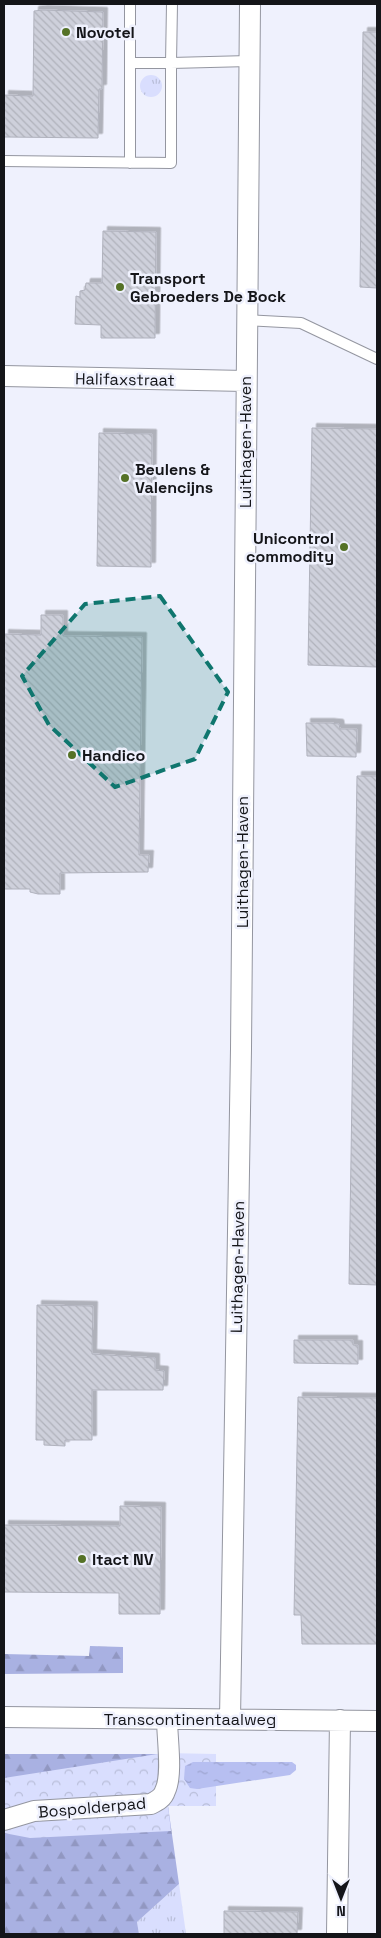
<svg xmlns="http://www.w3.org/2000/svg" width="381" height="1938" font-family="'Space Grotesk',sans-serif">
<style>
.grass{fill:url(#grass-tufts)}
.forest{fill:url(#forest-firs)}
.park{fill:url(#park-crowns)}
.water{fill:url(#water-ripples)}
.building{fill:url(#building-back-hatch);stroke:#b0b2bd;filter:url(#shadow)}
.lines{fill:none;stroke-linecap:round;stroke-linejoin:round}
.lane-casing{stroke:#9496a0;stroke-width:12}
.street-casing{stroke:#9496a0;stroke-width:22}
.lane{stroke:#fff;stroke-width:10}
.street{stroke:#fff;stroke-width:20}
.marked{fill:#0f766e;fill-opacity:0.2;stroke:#0f766e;stroke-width:4;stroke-dasharray:10 6;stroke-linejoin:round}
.poi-dot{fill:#557227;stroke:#eff1fd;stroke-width:2}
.labels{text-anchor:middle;stroke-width:5;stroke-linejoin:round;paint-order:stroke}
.poi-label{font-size:16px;font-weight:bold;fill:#141519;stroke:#eff1fd;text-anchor:start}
.street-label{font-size:16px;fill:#141519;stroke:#eff1fd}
</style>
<defs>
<pattern id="grass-tufts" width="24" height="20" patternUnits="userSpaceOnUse" patternTransform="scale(1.25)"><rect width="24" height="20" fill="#d9defe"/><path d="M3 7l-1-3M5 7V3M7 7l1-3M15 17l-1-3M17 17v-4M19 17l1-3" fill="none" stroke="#b9bed9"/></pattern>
<pattern id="forest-firs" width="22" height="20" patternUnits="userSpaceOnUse" patternTransform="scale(1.25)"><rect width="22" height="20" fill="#a9b1e2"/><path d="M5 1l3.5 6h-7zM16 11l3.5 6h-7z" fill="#9197c1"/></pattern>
<pattern id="park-crowns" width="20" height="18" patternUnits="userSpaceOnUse" patternTransform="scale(1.25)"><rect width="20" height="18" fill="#d9defe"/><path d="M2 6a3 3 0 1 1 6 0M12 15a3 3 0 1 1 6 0" fill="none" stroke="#b9bed9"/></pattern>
<pattern id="water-ripples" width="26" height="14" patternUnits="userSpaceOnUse" patternTransform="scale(1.25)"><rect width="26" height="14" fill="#b7bff1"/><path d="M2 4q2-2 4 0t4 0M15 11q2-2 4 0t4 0" fill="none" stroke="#9ca3ce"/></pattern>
<pattern id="building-back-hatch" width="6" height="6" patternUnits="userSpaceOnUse" patternTransform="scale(1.25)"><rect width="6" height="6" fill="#ced0db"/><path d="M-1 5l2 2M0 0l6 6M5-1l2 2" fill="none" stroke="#b0b2bb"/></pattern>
<filter id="shadow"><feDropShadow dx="4.5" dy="-4.5" stdDeviation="0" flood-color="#0004"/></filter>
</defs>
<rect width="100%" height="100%" fill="#eff1fd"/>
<!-- grass -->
<path class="grass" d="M140 86a11 11 0 1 1 22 0a11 11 0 1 1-22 0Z
M179,1884L186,1934H139L137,1922Z"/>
<!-- forest -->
<path class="forest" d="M90,1646L123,1647V1673L4,1674V1654L89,1656Z
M4,1754H216V1806H168L179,1884L137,1922L139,1934H4Z"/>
<!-- park -->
<path class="park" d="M164,1753L216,1754V1806H168L171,1831L30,1838L4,1833V1778Z"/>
<!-- water -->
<path class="water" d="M193,1762H292L296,1765V1770L290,1775L197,1789L190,1788L184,1779L185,1766Z"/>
<!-- building -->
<path class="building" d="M43,10L103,12L102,89H99L98,138L4,137V95L33,96L34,11Z
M363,32H377V288L360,287Z
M103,231L156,232L155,338H101V325L75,324L76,296L80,297V291L85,290L86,283H102Z
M312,428L377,429V667L308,665Z
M99,433L152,434L151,567L97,566Z
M41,615H63V636L142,637L139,855H149L148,872L60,873V894H38L30,892V889H4V634L41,635Z
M306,723H330L339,724L340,729H357L356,757L307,756Z
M357,776H377V1285L349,1284Z
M37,1305L93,1306L92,1354L155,1358V1370L164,1371L163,1390H92V1440H65V1446L44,1445V1440H36Z
M294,1340H353V1345H358V1364L294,1363Z
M298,1397L377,1398V1644H302L301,1615H294Z
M120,1506L161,1507L160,1614H119V1593L4,1592V1525L120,1526Z
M224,1911L298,1912L297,1934H224Z"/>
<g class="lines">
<defs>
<path id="lane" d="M130,4V163
M172,4L171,63L249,61
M4,161L171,163V63H130
M247,320L301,323L377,359"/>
<path id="street" d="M4,376L245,381
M4,1717L377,1721
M230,1719L241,1049L250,4
M4,1820L34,1811L151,1804C157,1801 163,1798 165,1791C173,1775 167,1738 167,1719
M337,1934L340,1720"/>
</defs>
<!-- lane casing -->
<use href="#lane" class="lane-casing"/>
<!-- street casing -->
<use href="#street" class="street-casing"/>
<!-- lane -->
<use href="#lane" class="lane"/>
<!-- street -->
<use href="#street" class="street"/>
</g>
<!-- marked area -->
<path class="marked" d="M160,596L228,692L195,759L115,787L49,725L22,676L85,604Z"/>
<!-- markers -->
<g class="poi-dot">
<circle cx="66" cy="32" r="5"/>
<circle cx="120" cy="287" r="5"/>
<circle cx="125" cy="478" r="5"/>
<circle cx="344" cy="547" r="5"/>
<circle cx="72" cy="755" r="5"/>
<circle cx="82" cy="1559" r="5"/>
</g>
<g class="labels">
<!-- poi labels -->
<g class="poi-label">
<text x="76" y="38">Novotel</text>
<text x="130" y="284">Transport<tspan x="130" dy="18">Gebroeders De Bock</tspan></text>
<text x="135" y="475">Beulens &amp;<tspan x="135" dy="18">Valencijns</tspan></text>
<text x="334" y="544" text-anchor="end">Unicontrol<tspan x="334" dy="18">commodity</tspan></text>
<text x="82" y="761">Handico</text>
<text x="92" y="1565">Itact NV</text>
</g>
<!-- street labels -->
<g class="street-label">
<text transform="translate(125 379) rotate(1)" y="6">Halifaxstraat</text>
<text transform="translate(245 442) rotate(-90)" y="6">Luithagen-Haven</text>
<text transform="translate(242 862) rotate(-90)" y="6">Luithagen-Haven</text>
<text transform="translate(237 1267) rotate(-89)" y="6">Luithagen-Haven</text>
<text x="190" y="1725">Transcontinentaalweg</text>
<text transform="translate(92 1807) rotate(-5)" y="6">Bospolderpad</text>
</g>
</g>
<!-- border -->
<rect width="381" height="1938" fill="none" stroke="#141519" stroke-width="10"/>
<!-- north arrow -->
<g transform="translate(341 1898) rotate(180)" stroke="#eff1fd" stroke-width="4" paint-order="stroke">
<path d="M0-4L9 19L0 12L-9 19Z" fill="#141519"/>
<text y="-8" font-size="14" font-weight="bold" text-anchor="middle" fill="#141519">N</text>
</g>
</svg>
